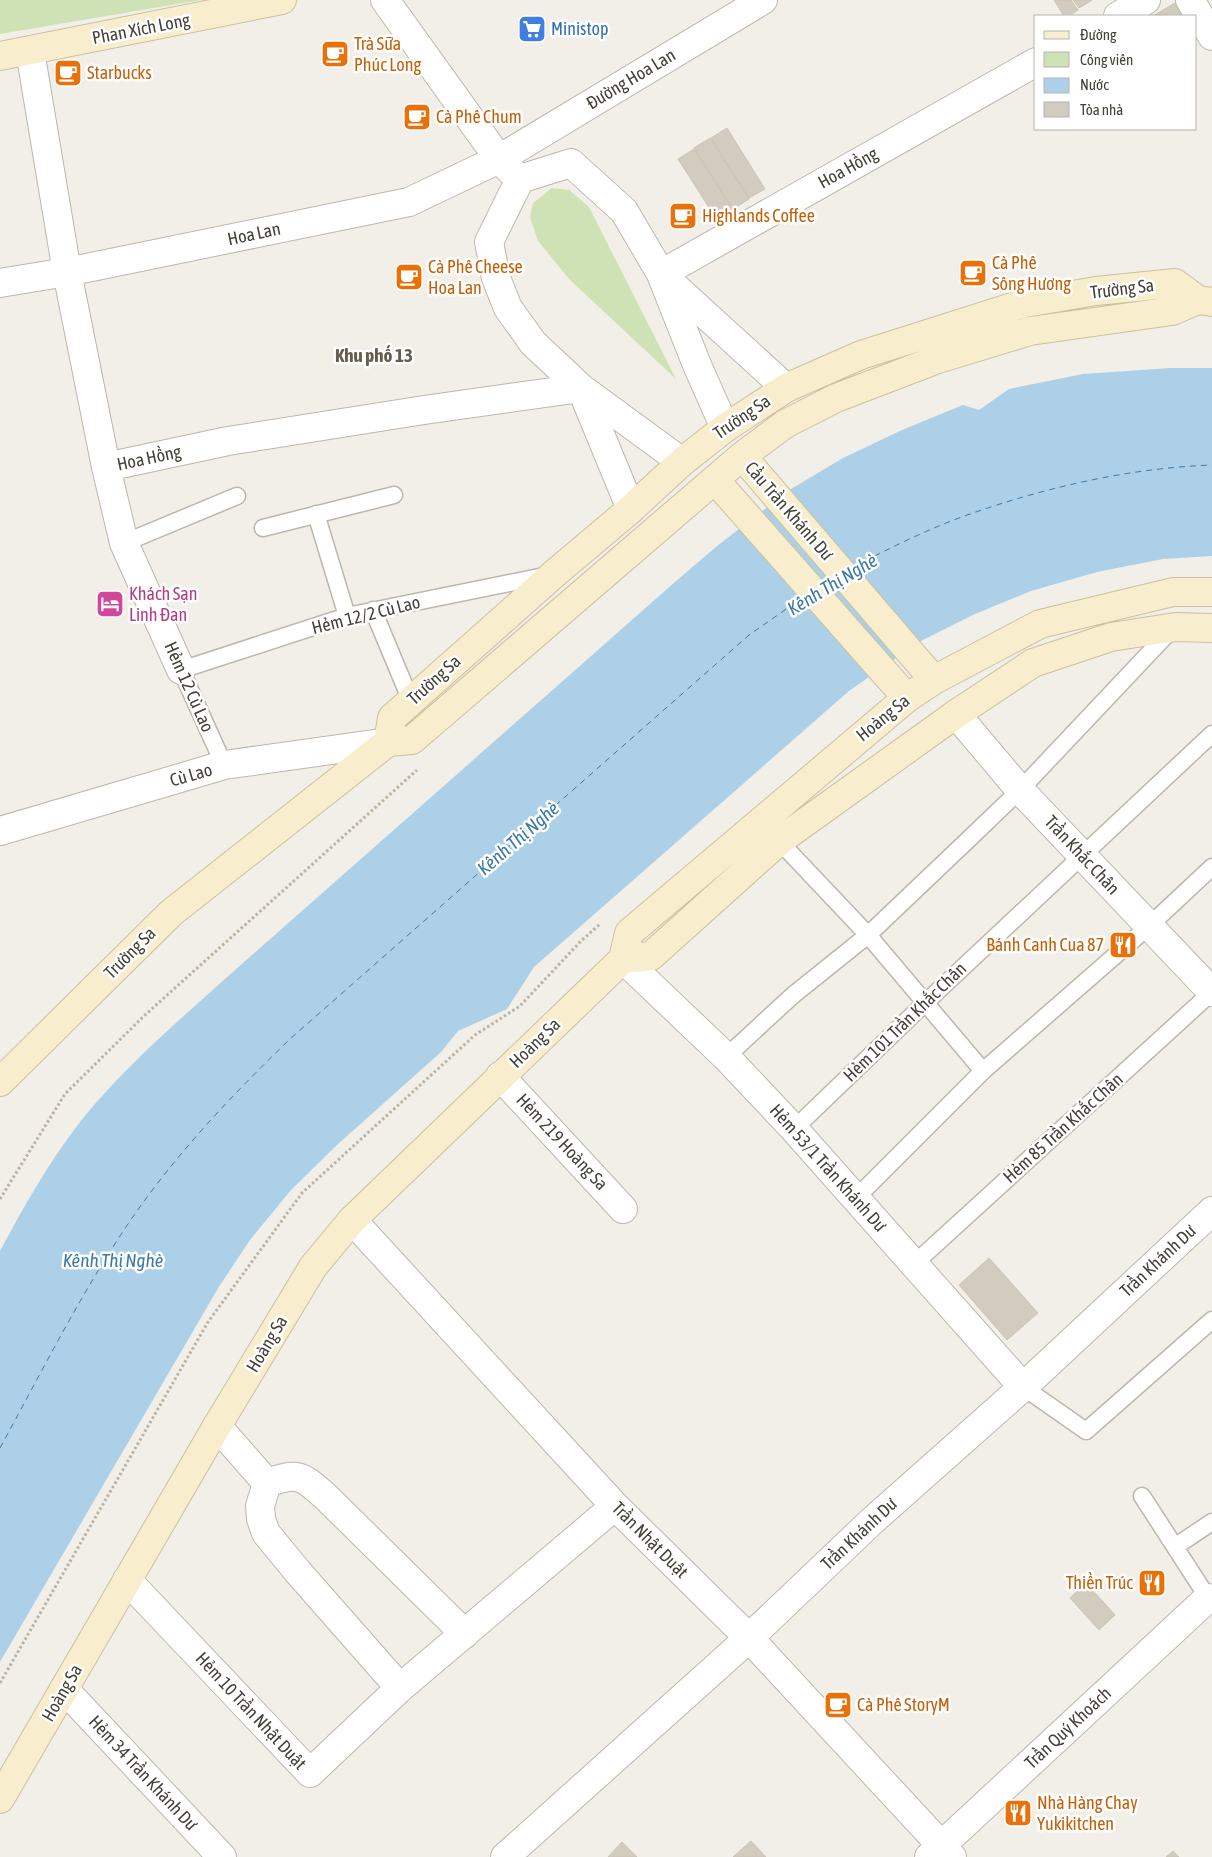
<svg xmlns="http://www.w3.org/2000/svg" width="1212" height="1857" font-family="'Asap Condensed',sans-serif">
<style>
.green{fill:#cee2b6}
.water{fill:#acd0e8}
.lines{fill:none;stroke-linecap:round;stroke-linejoin:round}
.ferry{stroke:#3e79a4;stroke-width:1;stroke-dasharray:6 5;stroke-linecap:butt}
.building{fill:#d2cbbf;stroke:#ccc3b3}
.lane-casing{stroke:#bdb7ac;stroke-width:19}
.street-casing{stroke:#bdb7ac;stroke-width:30}
.secondary-casing{stroke:#ccc09d;stroke-width:30}
.path{stroke:#bdb29f;stroke-width:3;stroke-dasharray:2.5 2.5;stroke-linecap:butt}
.lane{stroke:#fff;stroke-width:16}
.street{stroke:#fff;stroke-width:28}
.secondary{stroke:#f8edcd;stroke-width:28}
.labels{text-anchor:middle;stroke-width:5;stroke-linejoin:round;paint-order:stroke}
.street-label{font-size:18px;fill:#454038;stroke:#fff}
.shop-label{font-size:18px;fill:#366cbe;stroke:#fff;text-anchor:start}
.food-label{font-size:18px;fill:#c56008;stroke:#fff;text-anchor:start}
.hotel-label{font-size:18px;fill:#b23c85;stroke:#fff;text-anchor:start}
.neighbourhood-label{font-size:19px;font-weight:bold;fill:#665d50;stroke:#fff}
.water-label{font-size:19px;font-style:italic;fill:#3e79a4;stroke:#fff}
</style>
<rect width="100%" height="100%" fill="#f2efe9"/>
<!-- green -->
<path class="green" d="M0,0H201L0,34Z
M552,188L569,190L589,207L676,379L569,279L538,241L530,217L533,203Z"/>
<!-- water -->
<path class="water" d="M1171,368H1212V556L1163,559L1097,572L1031,591L975,614L919,642L849,691L534,967L507,1009L458,1031L441,1052L337,1145L291,1190L250,1240L220,1285L0,1662V1251C24,1206 49,1162 80,1122C122,1069 175,1024 226,978L675,582L717,546L791,489L843,458L902,430L963,405L979,410L1009,389L1083,374Z"/>
<g class="lines">
<!-- ferry -->
<path class="ferry" d="M855,566C892,547 930,528 970,514C1047,487 1130,468 1212,465
M0,1448C41,1373 80,1295 128,1224C174,1156 231,1096 290,1039L749,635L802,598"/>
</g>
<!-- building -->
<path class="building" d="M1054,0H1071L1078,10L1068,16H1064Z
M1073,0H1092L1079,8Z
M1175,3L1183,16H1153Z
M727,128L765,189L749,198L711,138Z
M710,138L749,199L733,209L694,148Z
M694,149L733,210L717,220L678,159Z
M989,1258L1038,1313L1007,1340L959,1285Z
M1086,1583L1115,1615L1099,1630L1070,1598Z
M751,1841L766,1857H733Z
M622,1842L637,1857H608Z
M1173,1851L1179,1857H1166Z"/>
<g class="lines">
<defs>
<path id="lane" d="M316,514L347,616
M263,528L394,495
M124,543L237,496
M373,610L411,701
M224,765L181,670L347,616L549,575
M779,841L868,935L983,1071
M726,1057L792,996L868,935L970,838L1020,790L1173,628
M794,1129L926,1002L1212,734
M856,1198L983,1071L1149,926L1212,867
M914,1264L1212,992
M1023,1387L1086,1431L1212,1320
M1142,1496L1208,1598L1212,1599
M1176,1546L1212,1522"/>
<path id="street" d="M385,0L499,159L511,171
M1190,0L1212,36
M1118,16L1146,0
M30,51L67,272L106,467L228,441L424,410L581,388L631,509
M0,283L67,272L409,202L499,159L763,0
M786,388L661,274L1036,62
M682,462L581,388L533,343L508,308L496,278L489,242L520,179L571,163L624,211L661,274L697,365L725,428
M106,467L124,543L181,670
M956,714L1020,790L1212,992
M0,831L224,765L388,742
M623,959L726,1057L794,1129L1023,1387
M500,1076L623,1209
M352,1220L615,1506L749,1638L952,1857
M217,1426L267,1483L260,1506L261,1519L266,1533L298,1572L400,1688
M267,1483C299,1472 301,1475 325,1496L465,1634
M127,1580L310,1773L400,1688L615,1506
M64,1689L222,1857
M505,1857L749,1638L872,1521L1023,1387L1212,1211
M929,1857L1208,1598"/>
<path id="secondary" d="M0,56L282,0
M742,456L934,680
M715,480L907,698
M388,742L392,718L411,701L554,574L631,509L682,462L725,428L786,388L861,355L1025,303L1096,291L1175,283L1198,300L1212,302
M623,959L651,956L779,841L956,714L1033,663L1111,637L1175,627L1212,628
M0,1082L171,913L388,742L412,740L742,456L785,424L836,398L938,359L1030,331L1172,311L1198,300
M0,1799L217,1426L313,1267L352,1220L623,959L629,933L907,698L934,680L1040,624L1173,592H1212"/>
</defs>
<!-- lane casing -->
<use href="#lane" class="lane-casing"/>
<!-- street casing -->
<use href="#street" class="street-casing"/>
<!-- secondary casing -->
<use href="#secondary" class="secondary-casing"/>
<!-- path -->
<path class="path" d="M0,1199L65,1094L145,1015L417,770
M0,1683L208,1322L302,1193L475,1035L520,1006L581,941L600,924"/>
<!-- lane -->
<use href="#lane" class="lane"/>
<!-- street -->
<use href="#street" class="street"/>
<!-- secondary -->
<use href="#secondary" class="secondary"/>
</g>
<!-- icons -->
<defs>
<symbol id="supermarket-square" viewBox="-11 -11 22 22"><rect x="-9" y="-9" width="18" height="18" rx="4" fill="#3f7fe0" stroke="#fff"/><path d="M-6-5.5h2.5l.6 2H6L4.5 2H-2.5L-4.4-4H-6ZM-1.5 3.2a1.3 1.3 0 1 0 .1 0ZM3 3.2a1.3 1.3 0 1 0 .1 0Z" fill="#fff"/></symbol>
<symbol id="cafe-square" viewBox="-11 -11 22 22"><rect x="-9" y="-9" width="18" height="18" rx="4" fill="#e8710a" stroke="#fff"/><path d="M-5.5-4.5H6V0H3Q3 3.5 0 3.5H-2.5Q-5.5 3.5-5.5 0ZM3-3.2v2h1.7v-2ZM-6 4.5H4V6H-6Z" fill="#fff"/></symbol>
<symbol id="hotel-square" viewBox="-11 -11 22 22"><rect x="-9" y="-9" width="18" height="18" rx="4" fill="#d1479c" stroke="#fff"/><path d="M-6-4.5h1.5V1H6V5H4.5V3h-9V5H-6ZM-4 0a1.8 1.8 0 1 1 3.6 0ZM.5 0V-2.5h3Q6-2.5 6 0Z" fill="#fff"/></symbol>
<symbol id="restaurant-square" viewBox="-11 -11 22 22"><rect x="-9" y="-9" width="18" height="18" rx="4" fill="#e8710a" stroke="#fff"/><path d="M-5-6h1v4h1v-4h1v4h1v-4h1v5L-1.5 .5V6h-2V.5L-5-1ZM5-6V6H3V1.5H1.5Q1.5-4 5-6Z" fill="#fff"/></symbol>
</defs>
<g fill-rule="evenodd">
<use href="#supermarket-square" x="516" y="13" width="32" height="32"/>
<use href="#cafe-square" x="319" y="38" width="32" height="32"/>
<use href="#cafe-square" x="52" y="57" width="32" height="32"/>
<use href="#cafe-square" x="401" y="101" width="32" height="32"/>
<use href="#cafe-square" x="667" y="200" width="32" height="32"/>
<use href="#cafe-square" x="957" y="257" width="32" height="32"/>
<use href="#cafe-square" x="393" y="261" width="32" height="32"/>
<use href="#hotel-square" x="94" y="588" width="32" height="32"/>
<use href="#restaurant-square" x="1107" y="929" width="32" height="32"/>
<use href="#restaurant-square" x="1136" y="1567" width="32" height="32"/>
<use href="#cafe-square" x="822" y="1689" width="32" height="32"/>
<use href="#restaurant-square" x="1002" y="1797" width="32" height="32"/>
</g>
<g class="labels">
<!-- street labels -->
<g class="street-label">
<text transform="translate(141 29) rotate(-11)" y="6">Phan Xích Long</text>
<text transform="translate(631 79) rotate(-31)" y="6">Đường Hoa Lan</text>
<text transform="translate(848 168) rotate(-29)" y="6">Hoa Hồng</text>
<text transform="translate(254 234) rotate(-12)" y="6">Hoa Lan</text>
<text transform="translate(1122 289) rotate(-7)" y="6">Trường Sa</text>
<text transform="translate(742 417) rotate(-34)" y="6">Trường Sa</text>
<text transform="translate(149 458) rotate(-12)" y="6">Hoa Hồng</text>
<text transform="translate(789 511) rotate(49)" y="6">Cầu Trần Khánh Dư</text>
<text transform="translate(366 615) rotate(-14)" y="6">Hẻm 12/2 Cù Lao</text>
<text transform="translate(434 680) rotate(-42)" y="6">Trường Sa</text>
<text transform="translate(189 687) rotate(66)" y="6">Hẻm 12 Cù Lao</text>
<text transform="translate(883 718) rotate(-39)" y="6">Hoàng Sa</text>
<text transform="translate(191 775) rotate(-16)" y="6">Cù Lao</text>
<text transform="translate(1082 855) rotate(47)" y="6">Trần Khắc Chân</text>
<text transform="translate(130 953) rotate(-45)" y="6">Trường Sa</text>
<text transform="translate(905 1022) rotate(-44)" y="6">Hẻm 101 Trần Khắc Chân</text>
<text transform="translate(535 1043) rotate(-44)" y="6">Hoàng Sa</text>
<text transform="translate(1063 1128) rotate(-42)" y="6">Hẻm 85 Trần Khắc Chân</text>
<text transform="translate(562 1142) rotate(47)" y="6">Hẻm 219 Hoàng Sa</text>
<text transform="translate(828 1168) rotate(48)" y="6">Hẻm 53/1 Trần Khánh Dư</text>
<text transform="translate(1158 1261) rotate(-43)" y="6">Trần Khánh Dư</text>
<text transform="translate(267 1344) rotate(-59)" y="6">Hoàng Sa</text>
<text transform="translate(859 1534) rotate(-43)" y="6">Trần Khánh Dư</text>
<text transform="translate(650 1540) rotate(45)" y="6">Trần Nhật Duật</text>
<text transform="translate(62 1693) rotate(-60)" y="6">Hoàng Sa</text>
<text transform="translate(251 1711) rotate(47)" y="6">Hẻm 10 Trần Nhật Duật</text>
<text transform="translate(1068 1728) rotate(-43)" y="6">Trần Quý Khoách</text>
<text transform="translate(143 1773) rotate(47)" y="6">Hẻm 34 Trần Khánh Dư</text>
</g>
<!-- shop labels -->
<g class="shop-label">
<text x="551" y="35">Ministop</text>
</g>
<!-- food labels -->
<g class="food-label">
<text x="354" y="50">Trà Sữa<tspan x="354" dy="21">Phúc Long</tspan></text>
<text x="87" y="79">Starbucks</text>
<text x="436" y="123">Cà Phê Chum</text>
<text x="702" y="222">Highlands Coffee</text>
<text x="992" y="269">Cà Phê<tspan x="992" dy="21">Sông Hương</tspan></text>
<text x="428" y="273">Cà Phê Cheese<tspan x="428" dy="21">Hoa Lan</tspan></text>
<text x="1104" y="951" text-anchor="end">Bánh Canh Cua 87</text>
<text x="1133" y="1589" text-anchor="end">Thiền Trúc</text>
<text x="857" y="1711">Cà Phê StoryM</text>
<text x="1037" y="1809">Nhà Hàng Chay<tspan x="1037" dy="21">Yukikitchen</tspan></text>
</g>
<!-- hotel labels -->
<g class="hotel-label">
<text x="129" y="600">Khách Sạn<tspan x="129" dy="21">Linh Đan</tspan></text>
</g>
<!-- neighbourhood labels -->
<g class="neighbourhood-label">
<text x="374" y="362">Khu phố 13</text>
</g>
<!-- water labels -->
<g class="water-label">
<text transform="translate(832 584) rotate(-31)" y="7">Kênh Thị Nghè</text>
<text transform="translate(518 838) rotate(-41)" y="7">Kênh Thị Nghè</text>
<text x="113" y="1267">Kênh Thị Nghè</text>
</g>
</g>
<!-- legend -->
<rect x="1034" y="15" width="162" height="115" fill="#ffffff" stroke="#b5b3af"/>
<rect x="1044" y="31" width="25" height="8" fill="#f8edcd" stroke="#b5b3af"/>
<text x="1080" y="40" font-size="15" fill="#454038">Đường</text>
<rect x="1044" y="52" width="25" height="15" fill="#cee2b6" stroke="#b5b3af"/>
<text x="1080" y="65" font-size="15" fill="#454038">Công viên</text>
<rect x="1044" y="78" width="25" height="15" fill="#acd0e8" stroke="#b5b3af"/>
<text x="1080" y="90" font-size="15" fill="#454038">Nước</text>
<rect x="1044" y="102" width="25" height="15" fill="#d2cbbf" stroke="#b5b3af"/>
<text x="1080" y="115" font-size="15" fill="#454038">Tòa nhà</text>
</svg>
